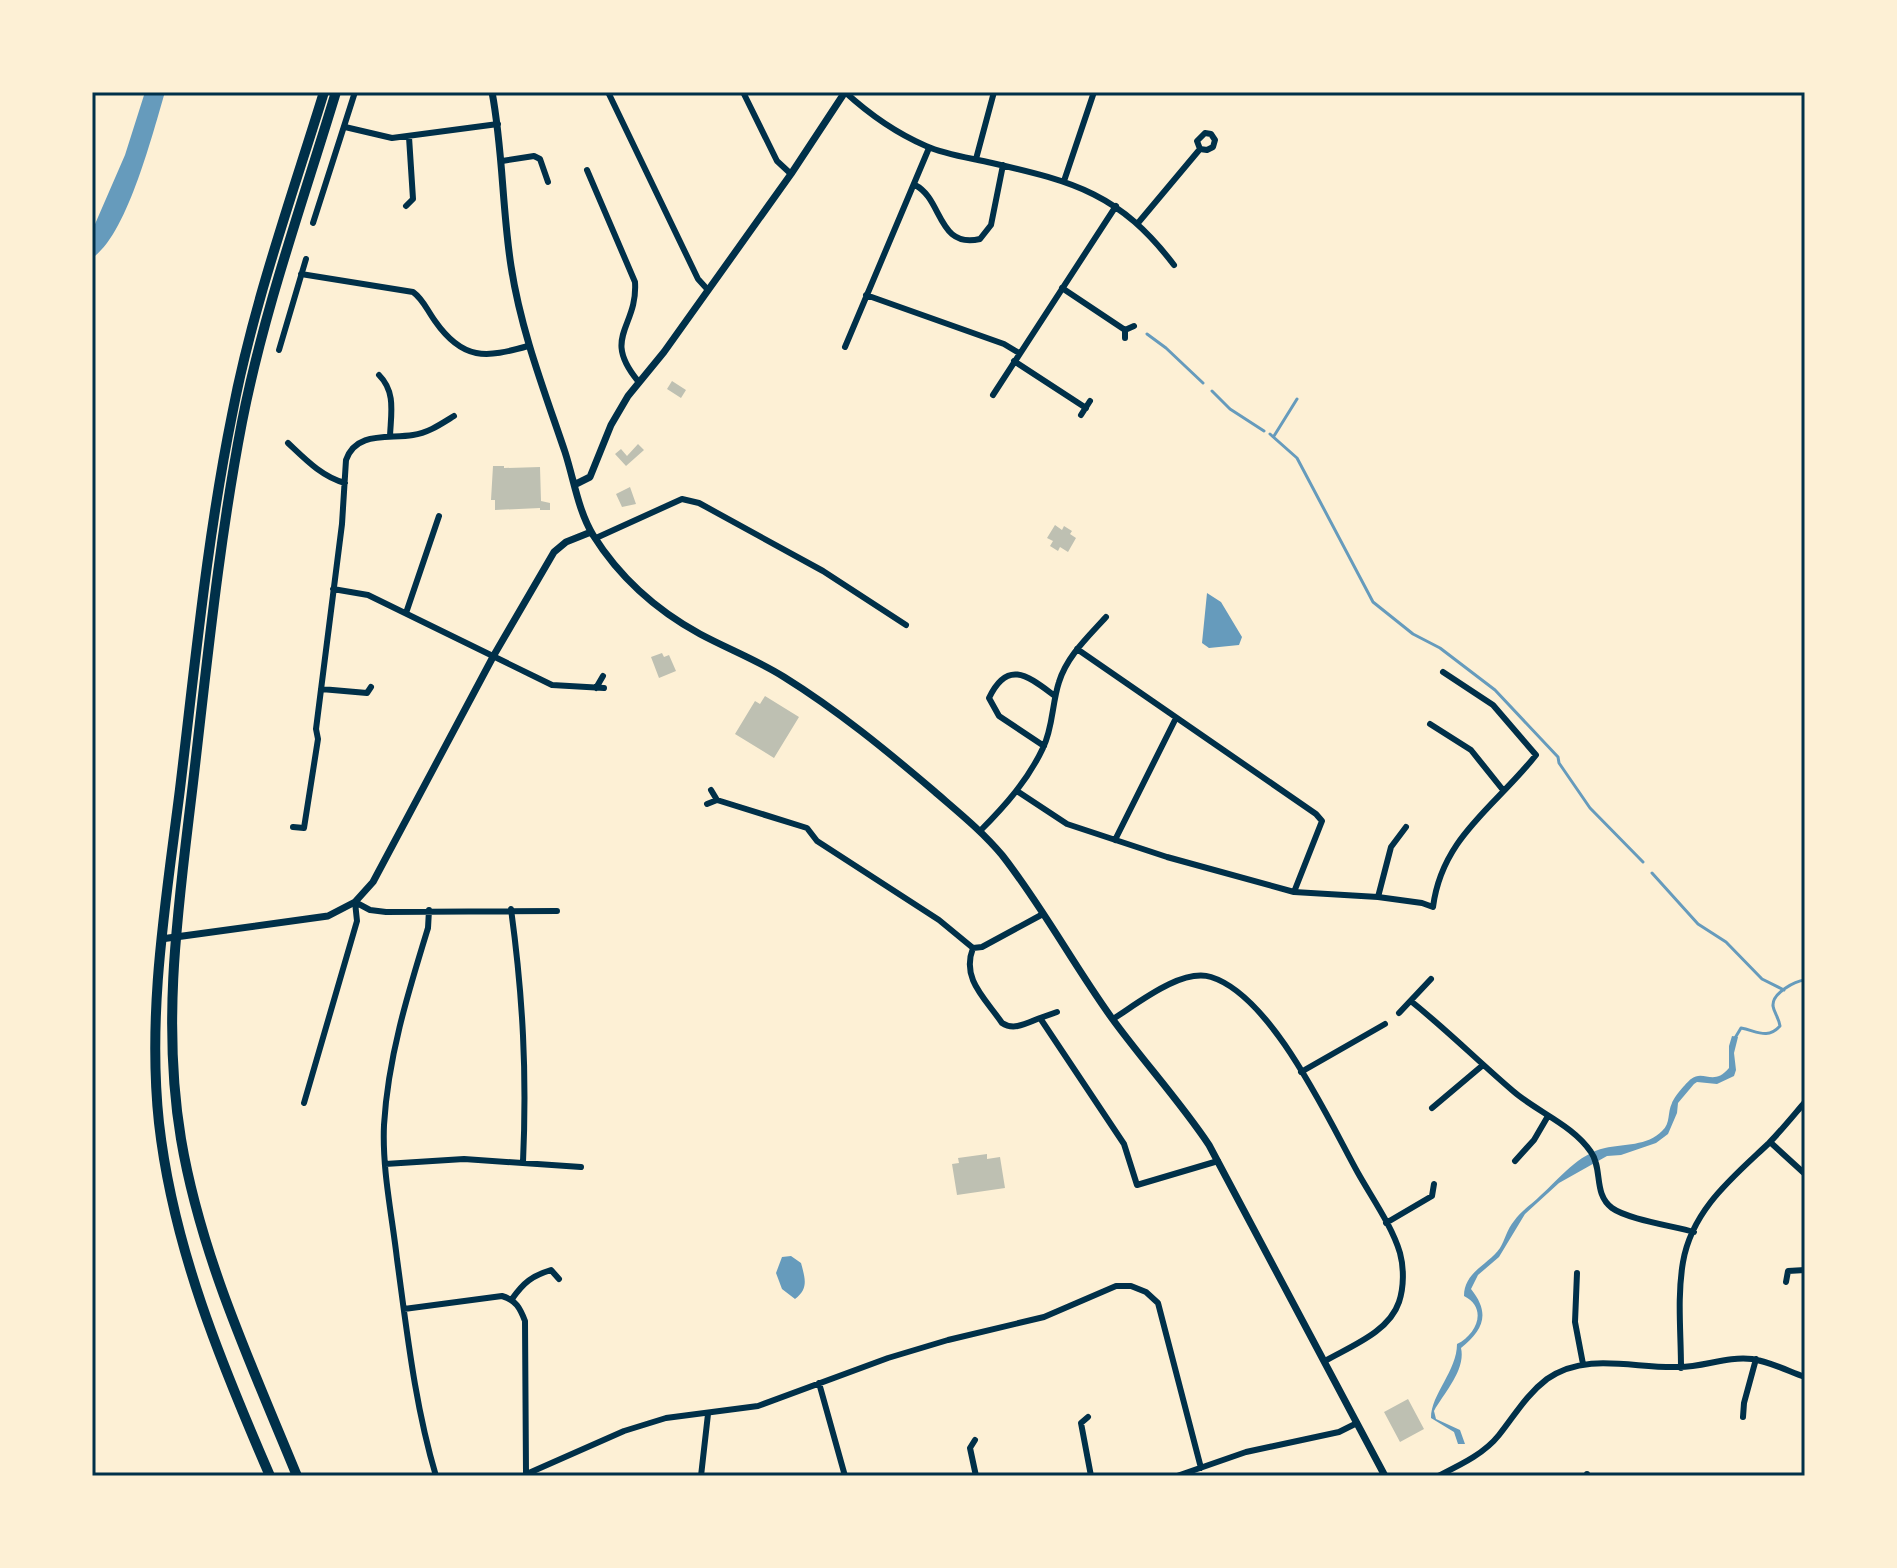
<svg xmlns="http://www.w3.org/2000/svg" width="1897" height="1568" font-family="'Work Sans',sans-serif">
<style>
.water{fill:#669bbc}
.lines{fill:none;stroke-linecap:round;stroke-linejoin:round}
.stream{stroke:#669bbc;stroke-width:3}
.building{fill:#bec0b2}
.minor{stroke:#003049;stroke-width:6}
.tertiary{stroke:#003049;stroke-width:7}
.trunk{stroke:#003049;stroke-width:10}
.neatline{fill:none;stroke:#003049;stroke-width:3}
</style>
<rect width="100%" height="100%" fill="#fdf0d5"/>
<!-- water -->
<path class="water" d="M145,92H165C153,132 127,236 92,258V231L125,155Z
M1207,593L1221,602L1242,637L1239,645L1209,648L1202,643Z
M1732,1036L1738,1037L1734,1053L1736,1070L1734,1076L1717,1084L1697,1082L1694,1084L1678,1103L1677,1113L1668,1134L1656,1143L1621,1155L1607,1156L1559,1183L1525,1214L1499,1257L1478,1275L1471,1289C1491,1314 1483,1330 1461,1348C1466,1370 1444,1393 1434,1411L1436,1419L1460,1430L1465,1444H1458L1454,1432L1431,1418C1431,1394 1457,1371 1457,1344C1477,1334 1488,1308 1464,1296C1464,1272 1488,1265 1500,1248C1505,1240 1507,1229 1514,1221C1521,1211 1532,1204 1541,1195C1559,1179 1578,1154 1605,1148C1623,1144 1648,1146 1662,1131C1671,1123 1667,1113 1672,1103C1674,1097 1686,1083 1691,1079C1704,1069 1713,1087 1729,1068V1046Z
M791,1256L801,1263C805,1278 809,1289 795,1299L782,1289L776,1273L782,1257Z"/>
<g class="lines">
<!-- stream -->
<path class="stream" d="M1147,334L1166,348L1203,383
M1212,391L1230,409L1264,431
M1270,434L1297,458L1373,602L1413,634L1440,648L1495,690L1558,757L1559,763L1590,808L1643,862
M1274,436L1297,399
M1652,873L1698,924L1726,942L1762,979L1784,990
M1735,1038L1741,1028C1757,1031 1767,1040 1780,1026C1779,1018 1774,1013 1773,1006C1772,993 1795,981 1805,980"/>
</g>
<!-- building -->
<path class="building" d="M672,381L686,390L681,398L667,389Z
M638,444L644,450L626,466L615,454L621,449L627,456Z
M493,466H504V468L540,467L541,501L550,503V510H540V508L495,510V500H491Z
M630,487L636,504L622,507L616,494Z
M1055,525L1062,530L1064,526L1072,531L1070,534L1076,538L1068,552L1060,547L1058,551L1050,546L1053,541L1047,538Z
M662,653L664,657L669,655L676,671L659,678L651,657Z
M765,696L799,717L774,758L735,734L755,701L760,704Z
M987,1154V1159L1000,1157L1005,1188L957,1195L952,1164L959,1163L958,1158Z
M1408,1399L1424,1429L1400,1442L1384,1412Z"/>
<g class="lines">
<!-- minor -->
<path class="minor" d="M608,92L698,279L708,290
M743,92L777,161L791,174
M845,92C869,114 896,133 926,146C946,155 971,158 992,163C1075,182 1120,194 1174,265
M345,127L392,138L498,124
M976,159L994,92
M502,161L534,156L540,159L548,182
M587,170L635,282C638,328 601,336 638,381
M1064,181L1094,92
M915,185C943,199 937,249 980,239L991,225L1003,165
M406,206L413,199L409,137
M313,223L355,92
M1138,223L1200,149L1207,150L1213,147L1215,140L1211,134L1205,133L1197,141L1200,149
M301,274L413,292C423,299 427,310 435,321C463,361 486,358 528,346
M1062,288L1125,330
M866,295L1004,344L1019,353
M1125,338V330L1134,326
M845,347L929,148
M279,350L306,259
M1014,361L1086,408
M379,375C396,392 391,413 390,436
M993,395L1116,206
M1081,415L1090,401
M288,443C305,459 322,477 345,483
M596,538L682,499L699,503L823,571L906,625
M333,589L368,595L552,685L604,688
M406,613L439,516
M1077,649L1316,814L1322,821L1294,892
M596,688L603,676
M321,689L367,693L371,687
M1430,724L1471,750L1503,790
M1044,746L999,716L989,698C1008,658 1029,677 1055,696
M711,790L717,800
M1017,791L1067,824L1167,857L1294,892L1378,897L1422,903L1433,907C1442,837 1495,807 1536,755L1493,705L1443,672
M707,804L717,800L807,828L817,841L939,920L973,948L982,947L1043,914
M293,827L304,828L318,739L316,729L342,524L346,460C356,431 388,439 413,435C428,433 441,424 454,416
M980,831C1005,806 1028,780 1043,748C1053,728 1052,703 1059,682C1067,656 1088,637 1106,617
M1115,840L1176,718
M1378,897L1391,847L1406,827
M355,902L370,910L386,912L557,911
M511,909C523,997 527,1074 523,1162
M429,910L428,928C408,993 388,1057 384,1125C382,1170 392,1215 397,1259C407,1332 415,1406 436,1476
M973,948C961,979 985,998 1002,1023C1014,1031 1027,1023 1040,1018L1124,1144L1137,1185L1218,1161
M1412,1002C1447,1030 1479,1062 1513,1091C1537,1112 1573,1125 1591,1152C1603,1169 1593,1194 1612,1208C1627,1219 1673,1226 1694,1232
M1399,1013L1431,979
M1040,1018L1057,1012
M1113,1019C1137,1004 1181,968 1211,977C1272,996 1328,1119 1358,1173C1372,1198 1392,1226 1400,1253C1404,1268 1404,1287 1399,1302C1389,1332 1351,1346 1325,1361
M1301,1072L1385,1024
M304,1103L357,921L355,902
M1432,1108L1483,1065
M1770,1142L1805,1174
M1515,1161L1534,1140L1548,1116
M385,1164L464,1159L581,1167
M1386,1223L1432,1196L1434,1184
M1577,1273L1575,1322L1583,1364
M1786,1282L1788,1271L1805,1270
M512,1299C524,1282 532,1276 551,1270L559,1279
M404,1309L502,1296C516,1300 520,1308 525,1321L526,1474
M1681,1368C1681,1333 1677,1297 1683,1262C1692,1210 1732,1178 1768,1144C1781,1131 1793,1116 1805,1102
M819,1383L845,1476
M1088,1417L1081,1423L1091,1476
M1743,1417L1744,1403L1756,1359
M975,1440L970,1448L976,1476
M1587,1474V1476
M522,1476L624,1431L666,1418L758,1406L888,1358L948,1340L1044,1317L1116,1286H1131L1146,1292L1158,1303L1201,1468
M701,1476L708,1414
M1177,1476L1246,1452L1339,1432L1357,1423
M1438,1476C1460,1465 1484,1454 1499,1435C1515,1415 1526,1395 1547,1379C1587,1351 1635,1369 1679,1367C1704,1367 1727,1356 1752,1359C1771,1362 1788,1371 1805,1377"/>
<!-- tertiary -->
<path class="tertiary" d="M492,92C503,150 502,208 511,266C521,331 544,390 565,452C574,480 578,510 593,535C620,578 656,610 700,634C728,649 757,660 784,677C837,710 886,750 934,791C957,811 982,831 1002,855C1042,906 1073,964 1111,1017C1142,1060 1179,1100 1209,1145L1385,1476
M576,484L590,477L611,425L628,396L664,352L791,174L845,92
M161,939L328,916L355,902L373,882L494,655L554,552L566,542L591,532"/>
<!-- trunk -->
<path class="trunk" d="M270,1476C221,1363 173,1247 159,1123C147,1011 166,901 180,789C195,665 207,538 232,415C253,305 291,199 324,92
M297,1476C252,1366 201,1257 181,1139C161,1019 179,902 193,783C207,663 219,541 242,422C264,310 303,201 336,92"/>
</g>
<!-- border -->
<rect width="1897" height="1568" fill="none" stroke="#fdf0d5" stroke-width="188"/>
<rect x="94" y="94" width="1709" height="1380" class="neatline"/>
</svg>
